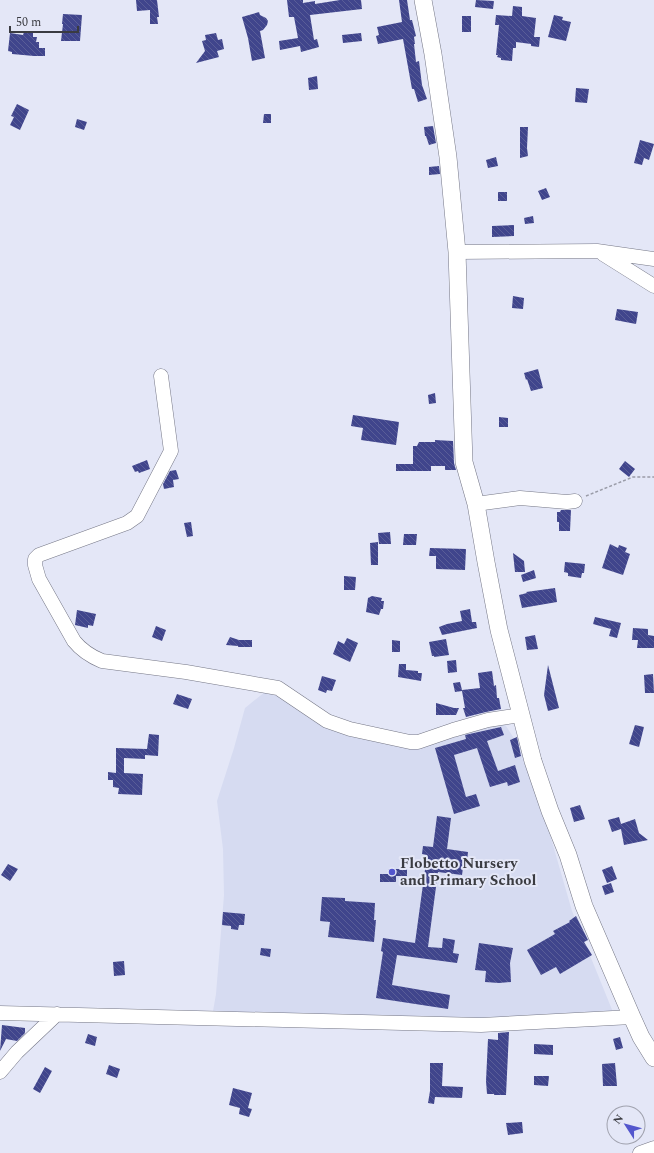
<svg xmlns="http://www.w3.org/2000/svg" width="654" height="1153" font-family="Spectral,serif">
<style>
.built{fill:#d6dbf1}
.building{fill:url(#building-back-hatch)}
.lines{fill:none;stroke-linecap:round;stroke-linejoin:round}
.minor-casing{stroke:#757786;stroke-width:15}
.major-casing{stroke:#757786;stroke-width:18}
.path{stroke:#9a9ca8;stroke-width:1.5;stroke-dasharray:3 2;stroke-linecap:butt}
.minor{stroke:#fff;stroke-width:14}
.major{stroke:#fff;stroke-width:17}
.poi-dot{fill:#5356cd;stroke:#e4e7f7;stroke-width:1.5}
.labels{text-anchor:middle;stroke-width:4;stroke-linejoin:round;paint-order:stroke}
.poi-label{font-size:15px;font-weight:bold;fill:#3a3b41;stroke:#e4e7f7;text-anchor:start}
</style>
<defs>
<pattern id="building-back-hatch" width="6" height="6" patternUnits="userSpaceOnUse"><rect width="6" height="6" fill="#40458c"/><path d="M-1 5l2 2M0 0l6 6M5-1l2 2" fill="none" stroke="#5a5e98"/></pattern>
</defs>
<rect width="100%" height="100%" fill="#e4e7f7"/>
<!-- built -->
<path class="built" d="M271,687L315,722L404,740L449,724L501,718L529,762L572,911L617,1022L212,1017L216,994L224,895L223,849L217,801L234,748L245,708Z"/>
<!-- building -->
<path class="building" d="M136,0H157L159,17H157L158,24H150V10L137,11Z
M287,0H303V3L315,1V4L340,0H361L362,9L310,15L314,40L317,39L319,47L301,52L300,46L280,50L279,41L298,38L294,17H289Z
M399,0H407L410,20H412L416,36L414,37L415,44H414L416,62L419,61L422,85L427,99L418,102L414,89H412L403,39L378,44L376,36L379,35L377,27L402,22Z
M476,0L494,1L493,9L475,7Z
M513,6L522,7V16L536,18L534,37H540L539,47L531,46V44L516,42V48H513L512,61L501,60V58L497,57L498,55H496L499,25H495L496,15L512,16Z
M259,12L260,15L266,18L268,21L267,25L263,30L260,31L265,58L252,61L248,38L242,17Z
M63,14L82,15L80,41H61L63,24H62Z
M554,15L563,17L562,20L571,22L566,41L548,37Z
M462,16H471V32H462Z
M24,32L33,33V37H37L36,42H39V48H45V56H34L12,54V52L8,51L10,33L23,35Z
M216,33L218,40L222,39L224,49L217,51L219,57L196,63L205,51L202,41L206,40L205,35Z
M361,33L362,41L343,43L342,35Z
M317,76L318,89L309,90L308,78Z
M576,88L589,89L587,103L575,102Z
M17,104L29,110L20,130L10,125L14,117L11,116Z
M264,114H271V123H263Z
M77,119L87,122L84,130L75,127Z
M433,126L436,143L429,145L426,136H425L424,127Z
M520,127H528L527,148L528,156L520,158Z
M640,140L654,144L649,160L644,158L642,165L634,163Z
M496,157L498,166L488,168L486,160Z
M439,166L440,174L429,175V167Z
M546,188L550,197L542,200L538,191Z
M498,192H507V201H498Z
M533,216L534,223L525,224L524,218Z
M514,225V236L492,237V226Z
M513,296L524,298L523,309L512,308Z
M617,309L638,312L636,324L615,320Z
M538,369L543,388L531,391L527,379L526,380L524,373Z
M435,393L436,403L429,404L428,395Z
M353,415L399,422L396,445L361,440L363,428L351,426Z
M499,417L508,418V427H499Z
M435,440L453,441L454,463L456,470H445V466H431V471H396V464H413V446H417L419,442H435Z
M147,460L150,469L139,473L138,471L135,472L132,466Z
M625,461L635,469L629,477L619,469Z
M176,470L179,479L173,480L174,487L164,489L163,484L170,471Z
M561,510H571L570,531H559V522H557V512H560Z
M191,522L193,536L187,537L184,523Z
M390,532L391,544H379L378,533Z
M404,534H417L416,545H403Z
M378,542V565H371L370,543Z
M610,544L618,548L619,545L627,548L625,552L630,554L623,575L602,568Z
M430,548L466,549L465,570L436,569V556H429Z
M513,553L524,561L525,572H515Z
M565,562L585,564L584,573H582L581,578L568,576V573L564,572Z
M534,570L536,578L523,582L521,575Z
M344,576L356,577L355,590H344Z
M555,588L557,602L522,608L519,595L527,593L526,592Z
M372,596L382,598L381,601H384L383,609H381L379,615L366,612L368,598Z
M470,609L472,622H476L477,628L442,635L439,627L447,624L462,621L460,611Z
M77,610L96,614L93,626L88,625V628L75,625Z
M595,617L621,623L617,638L609,636L611,629L593,624Z
M156,626L166,630L162,641L152,637Z
M633,628L648,629V635L654,636V648H637L638,640H632Z
M535,635L538,649L527,650L525,637Z
M230,637L239,640H252V647H238V646L226,645Z
M347,638L358,643L350,662L333,654L338,641L344,644Z
M446,639L449,655L434,657V656H432L429,642Z
M392,640L400,641V652H392Z
M456,660L457,672L448,673L447,661Z
M399,664H406V670L418,671V673H422L421,681L398,677Z
M548,665L559,708L548,711L544,695Z
M492,671L494,686L496,685L497,698H499L501,709L486,712L466,717L463,708H465L462,691L455,692L453,683L460,682L462,690L480,688L478,673Z
M653,674L654,693H645L644,675Z
M322,676L336,680L332,691L327,690L326,693L318,690Z
M177,694L192,699L188,709L173,704Z
M436,703L454,708H459L456,715H436Z
M635,725L644,727L639,747L629,744Z
M501,727L504,735L487,741L498,771L515,765L520,782L508,786L507,782L490,787L477,748L454,755L466,797L476,794L480,806L454,814L435,748L466,739L465,735Z
M149,734L159,735L158,756L145,755V759L124,758V773L143,774L142,795L118,794L119,788L113,787V780H108V772L116,773V748L147,749Z
M517,737L521,756L515,758L510,740Z
M580,805L585,819L574,822L570,808Z
M437,816L451,818L447,849L468,852L467,861H464L462,875L438,872L428,947L442,948L443,938L455,940L453,953L459,954L457,963L397,955L392,985L450,995L448,1009L376,998L383,952L381,951L383,938L415,943L427,855L422,854L423,846L433,847Z
M619,817L621,824L635,819L639,833L648,840L624,845L621,829L612,832L608,820Z
M8,864L18,869L10,881L1,875Z
M612,866L617,879L607,883L602,870Z
M388,869H407V876H396V882H380V874H388Z
M611,883L614,892L605,895L602,886Z
M322,897L345,898V901L375,903L374,920H376L374,942L328,937L330,922L320,921Z
M223,912L245,914L244,925H239L238,930L231,929V926L222,925Z
M576,916L588,940L584,942L592,955L560,974L556,967L541,975L527,950L555,934L553,931L570,922L569,921Z
M479,943L513,948L510,963L511,982L499,983L485,982L486,971L475,970Z
M261,948L271,949L270,957L260,955Z
M124,961L125,975L114,976L113,962Z
M2,1025L25,1028V1033L17,1041L6,1039L0,1051Z
M509,1032L506,1095H494V1094H487L486,1081L488,1039L498,1040V1033Z
M88,1034L97,1037L95,1046L85,1043Z
M620,1037L623,1048L616,1050L613,1039Z
M534,1044L553,1045V1055L534,1054Z
M430,1063H443L442,1086L463,1087L462,1098L435,1097L434,1104L428,1103L430,1091Z
M615,1063L617,1086H603L602,1064Z
M109,1065L120,1069L117,1078L106,1074Z
M45,1067L52,1071L40,1093L33,1089Z
M534,1076H549L548,1086L534,1085Z
M233,1088L252,1093L248,1108L252,1109L249,1117L239,1114L240,1108L229,1105Z
M522,1122L523,1133L508,1135L506,1123Z"/>
<g class="lines">
<defs>
<path id="minor" d="M457,252L597,251L654,259
M603,254L654,286
M161,376L171,451L137,516L127,523L39,555L35,559V565L39,579L74,641C82,651 90,656 102,661L186,672L278,688L327,721L350,729L410,742H418L453,730L488,720L521,715
M476,504L520,498L567,502L575,501
M0,1013L481,1025L632,1017
M0,1072L17,1052L57,1014
M640,1153L654,1148"/>
<path id="major" d="M423,0L433,54L448,157L457,252L464,462L476,504L486,562L499,630L533,761L550,811L568,855L584,906L632,1017L641,1037L654,1058"/>
</defs>
<!-- minor casing -->
<use href="#minor" class="minor-casing"/>
<!-- major casing -->
<use href="#major" class="major-casing"/>
<!-- path -->
<path class="path" d="M586,496L633,477H654"/>
<!-- minor -->
<use href="#minor" class="minor"/>
<!-- major -->
<use href="#major" class="major"/>
</g>
<!-- markers -->
<circle class="poi-dot" cx="392" cy="872" r="4"/>
<g class="labels">
<!-- poi labels -->
<g class="poi-label">
<text x="400" y="868">Flobetto Nursery<tspan x="400" dy="17">and Primary School</tspan></text>
</g>
</g>
<!-- north arrow -->
<g transform="translate(626 1125) rotate(306)"><circle r="19" fill="#e4e7f7" stroke="#a0a2ae"/>
<path d="M0-3L7 15L0 10L-7 15Z" fill="#5356cd"/>
<text y="-6" font-size="11" font-weight="bold" text-anchor="middle" fill="#3a3b41">N</text>
</g>
<!-- scale -->
<path d="M10 26v6h68v-6" fill="none" stroke="#3a3b41" stroke-width="2"/>
<text x="16" y="26" font-size="12" fill="#3a3b41" stroke="#e4e7f7" stroke-width="3" paint-order="stroke">50 m</text>
</svg>
